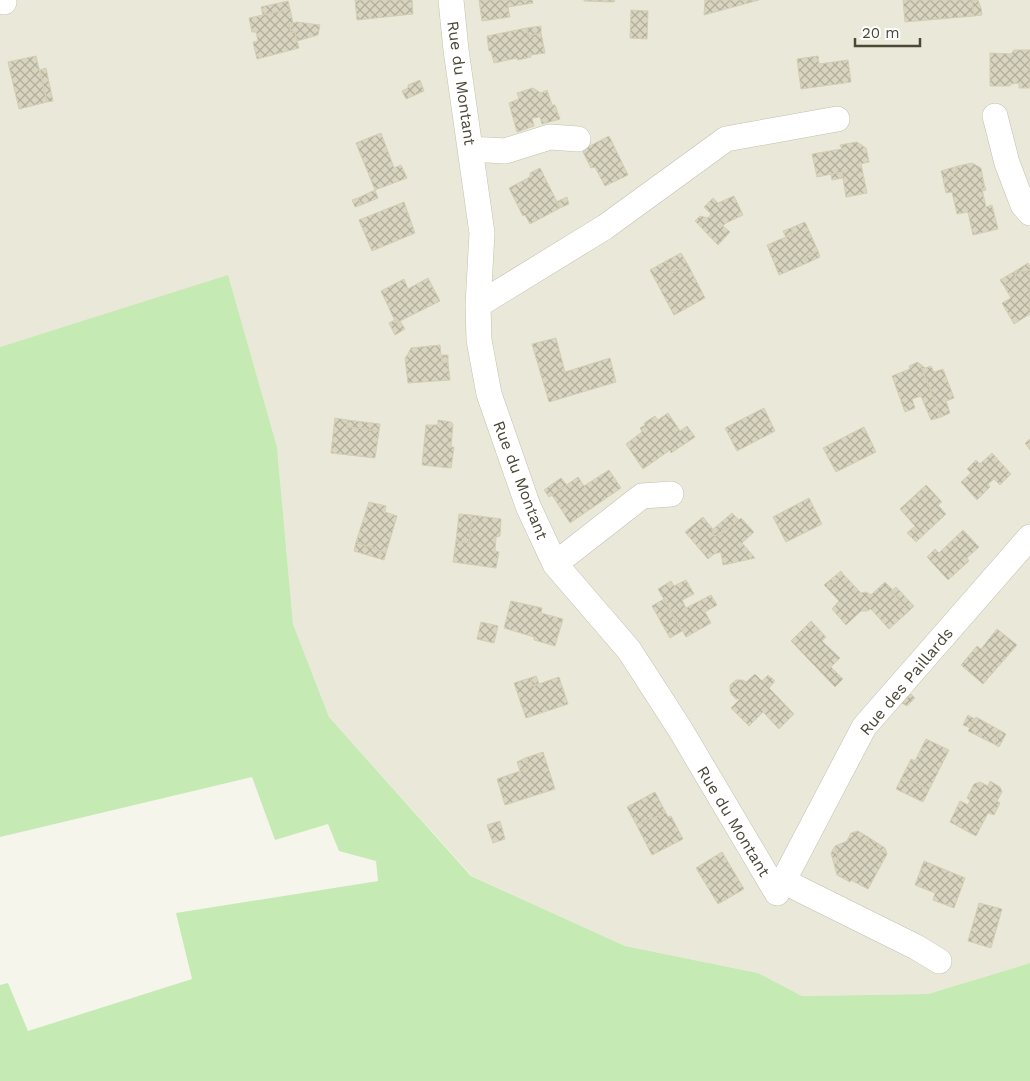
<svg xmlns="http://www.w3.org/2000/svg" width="1030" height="1081" font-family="'Work Sans',sans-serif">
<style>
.residential{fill:#eae9d9}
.green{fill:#c5eab4}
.building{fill:url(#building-cross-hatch);stroke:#d3ceb3}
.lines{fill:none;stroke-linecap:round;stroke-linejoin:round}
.minor-casing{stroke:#c2c0ad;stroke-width:26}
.minor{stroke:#fff;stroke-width:25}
.labels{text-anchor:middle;stroke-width:4;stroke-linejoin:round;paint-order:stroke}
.street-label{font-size:16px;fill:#4b4838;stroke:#fff}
</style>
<defs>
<pattern id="building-cross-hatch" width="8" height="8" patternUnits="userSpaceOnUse" patternTransform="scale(1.25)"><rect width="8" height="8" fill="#d8d4c0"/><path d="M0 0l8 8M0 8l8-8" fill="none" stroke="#b1ae9d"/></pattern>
</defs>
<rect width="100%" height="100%" fill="#f6f5eb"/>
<!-- residential -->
<path class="residential" d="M0,0H1030V963L928,994L802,996L758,973L625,946L472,876L329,717L293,624L277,447L228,276L0,347Z"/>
<!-- green -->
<path class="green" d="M228,275L277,447L293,624L329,717L471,876L625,946L758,973L802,996L928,994L1030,963V1081H0V985L8,983L28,1031L192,979L176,913L378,881L376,861L339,851L328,824L275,840L252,777L0,837V347Z"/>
<!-- building -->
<path class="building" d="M355,0H412L413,14L357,20Z
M479,0H532L533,3L508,7L510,17L482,21Z
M584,0H615L614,2L584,1Z
M705,0H759L704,15Z
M903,0H972L974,16L905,22Z
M972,0H978L981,8L982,15L974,16Z
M288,1L290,9L263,15L261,7Z
M290,9L293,23L289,24L291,33L295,32L299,48L257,59L253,42L258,41L256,32H252L249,18Z
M631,10L648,11L647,39L630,38Z
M297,22L320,25L318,35L297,41L295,32L291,33L289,24Z
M541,26V33L528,36L527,28Z
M527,28L528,36L541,33L545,53L531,55V57L518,60L517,58L494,63L491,51H489L487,36Z
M1014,50H1030V88H1019V83L1011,84L1010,86H990V53L1011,54Z
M36,56L47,102L19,109L8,62Z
M818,56L819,64L848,60L851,82L801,89L797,59Z
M46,68L53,101L47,102L40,70Z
M420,80L424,91L406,99L402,91L408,88V85Z
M533,88L541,93L547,90L552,105H555L560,119L542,124L540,117L532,118L534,126L517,132L509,103L519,99L517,93Z
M381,133L394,168L401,165L407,178L375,190L356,143Z
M609,136L628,175L605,186L595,167L591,168L582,150Z
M857,142L866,148L869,162L861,164L867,193L846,197L842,172L817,177L812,154L842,149L840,145Z
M972,163L981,168L984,184L981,185L986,207L992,205L998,229L973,235L968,212L957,214L952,192L946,193L943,179L954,176L953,175L958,166Z
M958,166L953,175L954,176L943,179L941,171Z
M540,168L560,208L530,224L525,215L523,216L509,188L530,177V173Z
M842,172L843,178L832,180L831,174Z
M984,184L986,190L983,191L981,185Z
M375,190L378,198L361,205L358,198Z
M734,196L743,215L726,223L723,226L730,232L718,245L695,221L700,216L708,218L711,214L704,207L713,198L718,203Z
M567,197L569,204L560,208L556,202Z
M358,198L361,205L355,207L352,200Z
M404,202L415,233L372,251L359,220Z
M805,222L818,251L804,257L807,263L779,275L767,245L793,234L791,228Z
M791,228L793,234L786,237L783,231Z
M818,251L820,257L807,263L804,257Z
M681,253L688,265L672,273L666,261Z
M666,261L672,273L688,265L705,298L674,315L650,270Z
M1028,263L1030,266V269L1026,272L1017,270Z
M1030,269V314L1014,324L1002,303L1011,298L1004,286L1014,279L1017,270L1026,272Z
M1017,270L1014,279L1004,286L1000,280Z
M428,278L440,301L396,323L381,291L404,279L408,289Z
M395,320L396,323L400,321L405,329L395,335L389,323Z
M556,338L565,372L610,358L616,382L549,402L532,344Z
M440,345L442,363L448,362L450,380L408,383L405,358L408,354L411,348Z
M442,355H448V362L442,363Z
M918,362L920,364L941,417L931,420L921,396L912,399L915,408L905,412L892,376L910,369L909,366Z
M920,364L925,368L931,366L934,372L943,369L954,398L946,401L950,413L941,417Z
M764,408L775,431L737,451L725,428Z
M668,413L680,431L687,426L695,437L671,453L670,450L643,469L626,444L642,432L640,428L645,425L644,423L655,416L658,420Z
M335,418L347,420V427L379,431L375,458L331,453Z
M347,420L380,424L379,431L347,427Z
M438,420L451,422L453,424L451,447H454L451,468L422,465L426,425H438Z
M864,427L876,452L836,472L823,448Z
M1030,439V450L1025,443Z
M992,453L1011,474L1000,485L994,479L988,484L990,487L977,500L961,482L971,473L967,469L976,460L980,464Z
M609,470L621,488L570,523L552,495L578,477L584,486Z
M561,478L567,485L549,497L544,490Z
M926,485L942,502L938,505L946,514L916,542L907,533L915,526L900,509Z
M809,498L822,524L786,542L773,517Z
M369,502L386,506L385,512L397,516L386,553L356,542Z
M732,513L739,520L730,528L722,530V534L714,536L712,530Z
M459,514L472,515L469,543L456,541Z
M472,515L501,519L500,536L496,537L495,551L499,552L496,568L453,562L456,541L469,543Z
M703,517L712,528L714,536L722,534V530L730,528L741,518L754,532L742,543L755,558L723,565L721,552L714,554L708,559L685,532Z
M963,530L979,547L967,558L969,561L948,580L927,557L935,549L939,553Z
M356,542L386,553L384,560L354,551Z
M841,571L843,574L827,588L824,585Z
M843,574L861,593L866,592L871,595L885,582L892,589L891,591L909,611L889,629L871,609L867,611H861L846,625L832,609L839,601L827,588Z
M686,580L694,594L682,600L686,608L711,595L717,605L705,612L711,623L686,637L658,589L671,581L674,586Z
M896,587L914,606L909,611L891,591Z
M664,599L682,631L670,638L652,606Z
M511,601L542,608L541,613L563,619L555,646L534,640V637L504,628Z
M811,621L826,637L822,641L840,658L831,667L843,679L835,687L791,641Z
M481,622L498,626L494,643L477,639Z
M997,629L1017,645L983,684L961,665L977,646L981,649Z
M755,674L762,681L768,675L775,681L769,688L794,714L779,729L763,712L749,726L731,708L740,699H736L732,695L730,691V685L736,680H743L746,682Z
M536,676L539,683L533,686L530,678Z
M559,677L568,704L526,718L514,683L530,678L533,686Z
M911,694L915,698L907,706L902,703Z
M968,715L975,719L970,728L963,725Z
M976,717L1001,731L994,744L968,731Z
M1001,731L1006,734L999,747L994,744Z
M926,739L949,750L929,790L902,777L911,759L915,761Z
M543,752L555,789L505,805L497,779L529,768L525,758Z
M525,758L529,768L520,771L517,762Z
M902,777L929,790L923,802L896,789Z
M990,781L1000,787L1002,792L997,801L1000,803L994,815L988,813L976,836L950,822L960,801L968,805L970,800L967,798L974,784L980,782L988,786Z
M655,792L666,813L636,824L627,807Z
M666,813L668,817L671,816L683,839L652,855L636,824Z
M500,821L505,839L493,843L487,825Z
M858,831L868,837L870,845L887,854L868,889L851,880L850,882L837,875L834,864L839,863L835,846L847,841L851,833Z
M868,837L885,848L887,854L870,845Z
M835,846L839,863L834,864L831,853Z
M722,852L744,889L718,904L696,868Z
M924,861L965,878L954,908L933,900L935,893L915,885Z
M979,903L1002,909L991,948L968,941Z"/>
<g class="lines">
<defs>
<path id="minor" d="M3,0L4,2
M451,0L456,50L482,233L478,305L479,340L489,394L528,506L555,564L629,650L680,729L777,893
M995,116L1007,163L1023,205L1030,213
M470,149L505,151L550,137L578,139
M478,305L605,227L726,139L837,119
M555,564L642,496L671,494
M783,881L916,947L939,961
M777,893L864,727L1030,537"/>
</defs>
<!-- minor casing -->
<use href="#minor" class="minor-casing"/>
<!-- minor -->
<use href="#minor" class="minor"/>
</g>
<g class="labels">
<!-- street labels -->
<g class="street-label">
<text transform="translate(462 83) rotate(82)" y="6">Rue du Montant</text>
<text transform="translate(521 480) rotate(69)" y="6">Rue du Montant</text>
<text transform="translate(906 681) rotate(-50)" y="6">Rue des Paillards</text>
<text transform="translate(734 821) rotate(59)" y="6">Rue du Montant</text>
</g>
</g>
<!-- scale -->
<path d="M855 38v8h65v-8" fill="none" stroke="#4b4838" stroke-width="2.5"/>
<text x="862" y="38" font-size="15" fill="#4b4838" stroke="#ffffff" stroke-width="4" paint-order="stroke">20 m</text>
</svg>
